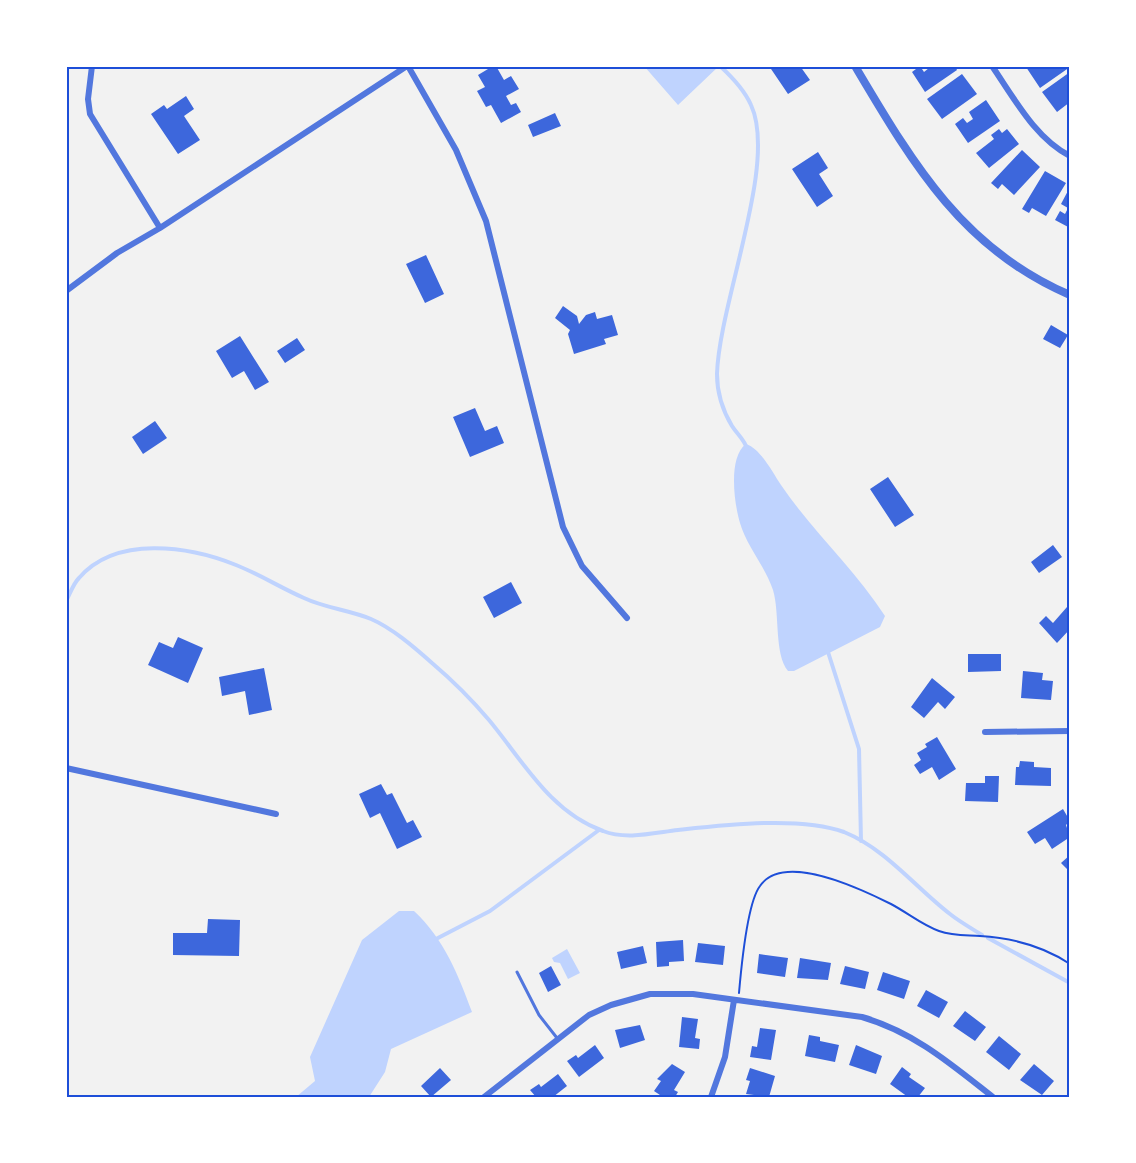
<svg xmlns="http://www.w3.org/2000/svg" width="1136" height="1163" font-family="'Titillium Web',sans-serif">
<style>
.water{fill:#bfd3fe}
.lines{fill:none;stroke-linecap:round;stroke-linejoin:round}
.stream{stroke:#bfd3fe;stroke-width:4}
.building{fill:#3d67dc}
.path{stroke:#1d4ed8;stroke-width:2}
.service{stroke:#5277de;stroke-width:3}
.minor{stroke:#5277de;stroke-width:6}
.tertiary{stroke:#5277de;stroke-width:8}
.neatline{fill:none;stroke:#1d4ed8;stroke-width:2}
</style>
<rect width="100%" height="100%" fill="#f2f2f2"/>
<!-- water -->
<path class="water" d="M644,66H719L678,105Z
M746,444C761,449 772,472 781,485C813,532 854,568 885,616L880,627L794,671H788C774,654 780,613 773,590C765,566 747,547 740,523C734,503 728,457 746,444Z
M399,911H414C444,939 458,974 472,1012L391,1049L385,1072L369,1097H296L315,1081L310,1057L362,940Z
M567,949L580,973L568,979L560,963L554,962L552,958Z"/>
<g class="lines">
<!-- stream -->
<path class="stream" d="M720,66C732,77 744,89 751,105C778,163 719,303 717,374C717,392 723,411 732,426C737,434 745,440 747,449
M66,601C70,594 73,584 79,578C116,535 189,546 236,565C259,574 281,588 304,598C325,608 349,610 371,619C392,628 414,647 432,663C452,680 472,700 489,720C523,761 550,812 603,831C626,840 653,833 678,830C724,825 800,816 844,832C886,849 915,887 950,914C960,922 971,928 982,935
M828,652L859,749L861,841
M988,938L1070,983
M436,939L490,911L599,830"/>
</g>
<!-- building -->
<path class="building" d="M493,66H496L504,80L511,76L519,89L506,96L511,105L516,103L521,112L501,123L491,105L486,107L477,91L485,87L478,75Z
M769,66H800L810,80L788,94Z
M920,66L924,72L929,68L928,66H955L957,70L925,92L912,72Z
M1028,66H1070V67L1040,88L1026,67Z
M1070,72V102L1057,112L1042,92Z
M962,74L977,94L942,119L927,99Z
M186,96L194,109L184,116L200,140L178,154L151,114L164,105L167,109Z
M986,100L1000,121L968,143L955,124L963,118L967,123L973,119L969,112Z
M555,113L561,126L533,137L528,125Z
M999,129L1002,133L1007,129L1019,144L989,168L976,153L994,139L991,135Z
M1022,150L1040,167L1014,195L1002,184L998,189L991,183Z
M818,152L828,168L819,174L833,196L817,207L792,169Z
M1045,171L1066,183L1046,216L1032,208L1029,213L1022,209Z
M1070,187V228L1055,220L1060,211L1065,214L1068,208L1061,204Z
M426,255L444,294L425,303L406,264Z
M563,306L577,316L579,324L586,315L595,312L597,319L612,315L618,335L604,339L606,344L574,354L568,334L570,330L555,318Z
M1051,325L1068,335L1060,348L1043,339Z
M240,336L269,382L255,390L244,371L232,378L216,351Z
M297,338L305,350L285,363L277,351Z
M475,408L485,431L497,426L504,443L470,457L453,417Z
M155,421L167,438L143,454L132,437Z
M888,477L914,515L895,527L870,489Z
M1053,545L1062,557L1039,573L1031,562Z
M511,582L522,603L494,618L483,597Z
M1067,607L1070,610V629L1057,643L1039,623L1046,616L1053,623Z
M178,637L203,648L188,683L148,665L159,642L173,648Z
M968,654H1001V671L968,672Z
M264,668L272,710L249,715L245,691L222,696L219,677Z
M1023,671L1043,673L1042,680L1053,681L1051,700L1021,698Z
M932,678L955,697L945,709L938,702L924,718L911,707Z
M937,737L956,769L939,780L932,767L920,774L914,765L921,760L917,753L927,747L925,744Z
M1020,761L1034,762V767L1051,768V786L1015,785L1016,767H1019Z
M985,776H999L998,802L965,801L966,783H985Z
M381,784L387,795L392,793L407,823L413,820L422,837L397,849L380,813L370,818L359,794Z
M1063,809L1070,821L1066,825L1070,837L1052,849L1045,838L1035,844L1027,832Z
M1070,855V872L1061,863Z
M208,919L240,920L239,956L173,955V933H207Z
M683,940L684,961L669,962V966L657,967L656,942Z
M698,943L725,946L723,965L695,962Z
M643,946L647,963L621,969L617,952Z
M759,954L788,958L785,977L757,973Z
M800,958L831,963L828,980L797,978Z
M551,966L561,985L548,992L539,973Z
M845,966L869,972L865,989L840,984Z
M883,972L910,981L904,999L877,990Z
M926,990L948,1002L939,1018L917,1006Z
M965,1011L986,1027L975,1041L953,1026Z
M682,1017L698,1019L695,1038L700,1039L699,1049L679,1047Z
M640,1025L645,1040L620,1048L615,1030Z
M760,1028L776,1030L771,1060L750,1057L752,1046L757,1047Z
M809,1035L820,1037V1041L839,1045L835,1062L805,1056Z
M999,1036L1021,1054L1009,1070L986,1052Z
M595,1045L604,1058L579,1077L567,1061L576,1055L578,1058Z
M856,1045L882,1056L876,1074L849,1065Z
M672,1064L685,1072L674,1090L678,1092L675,1097H663L654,1091L661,1081L657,1079Z
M1034,1064L1054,1081L1042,1095L1020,1080Z
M902,1067L911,1074L909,1077L925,1088L918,1097H908L890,1084Z
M440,1068L451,1080L431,1097L421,1086Z
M750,1068L775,1076L769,1097L746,1094L750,1081L746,1080Z
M558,1074L567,1086L553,1097H536L530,1090L539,1084L541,1087Z"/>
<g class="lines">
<!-- path -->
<path class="path" d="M739,993C741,970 747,903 760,886C784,851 863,890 891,904C908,913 922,925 939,931C953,936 966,935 980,936C1013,938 1043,946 1070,964"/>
<!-- service -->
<path class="service" d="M517,972L539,1015L557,1038"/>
<!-- minor -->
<path class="minor" d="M92,66L88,99L90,114L160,228
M408,66L456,150L486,221L563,527L582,566L627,618
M992,66C1014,98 1035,138 1070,156
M66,291L117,253L160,228L407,66
M985,732L1070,731
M66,768L276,814
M484,1097L589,1015L611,1005L650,994H693L862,1017C914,1032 951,1064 993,1097
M711,1097L725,1057L734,1000"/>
<!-- tertiary -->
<path class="tertiary" d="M855,66C912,162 962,249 1070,295"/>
</g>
<!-- border -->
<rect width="1136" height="1163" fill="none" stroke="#ffffff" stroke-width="135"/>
<rect x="68" y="68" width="1000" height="1028" class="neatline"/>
</svg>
